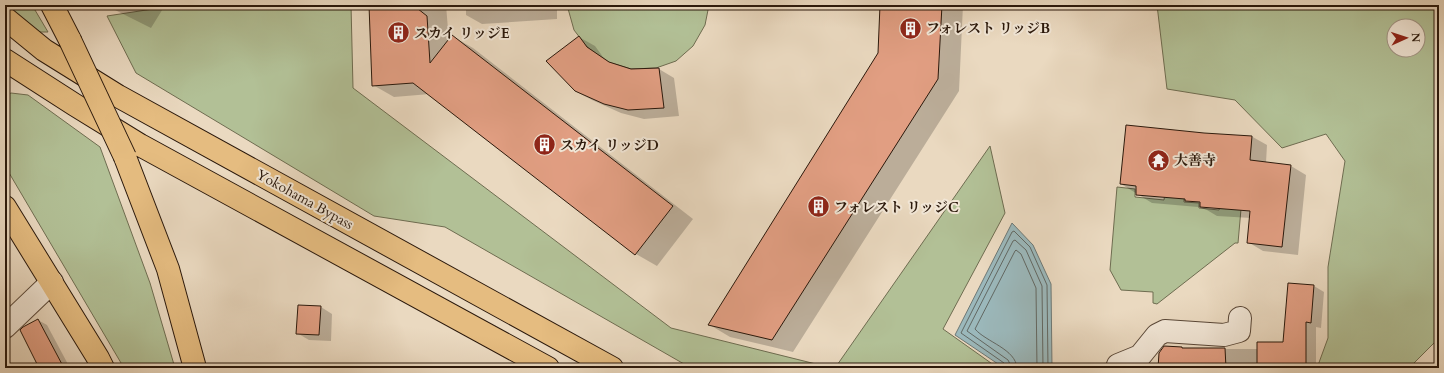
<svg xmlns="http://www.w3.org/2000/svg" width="1444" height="373" font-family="Cardo,'Noto Serif JP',serif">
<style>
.green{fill:#b2c096;stroke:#6e6c50;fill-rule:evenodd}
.water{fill:#9bb8bb;stroke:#6e7875}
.shadow{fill:#0003}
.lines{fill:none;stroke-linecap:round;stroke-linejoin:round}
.shore{stroke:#626863;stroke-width:1}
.building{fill:#e19e82;stroke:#2a180b}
.minor-casing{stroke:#5a4838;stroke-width:24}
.highway-casing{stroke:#2a180b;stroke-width:24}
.minor{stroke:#f1e6d6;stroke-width:22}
.highway{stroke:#e5bc80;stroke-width:22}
.highway-bridge-casing{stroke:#2a180b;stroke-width:24;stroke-linecap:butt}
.highway-bridge{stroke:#e5bc80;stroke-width:22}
.labels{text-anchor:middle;stroke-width:4;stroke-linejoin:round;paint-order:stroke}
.poi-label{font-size:14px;font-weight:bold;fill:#2a180b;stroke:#f1e6d6;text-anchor:start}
.street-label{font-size:14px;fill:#2a180b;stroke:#f1e6d6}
</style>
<rect width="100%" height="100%" fill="#ead9c0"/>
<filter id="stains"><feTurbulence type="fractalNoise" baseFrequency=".005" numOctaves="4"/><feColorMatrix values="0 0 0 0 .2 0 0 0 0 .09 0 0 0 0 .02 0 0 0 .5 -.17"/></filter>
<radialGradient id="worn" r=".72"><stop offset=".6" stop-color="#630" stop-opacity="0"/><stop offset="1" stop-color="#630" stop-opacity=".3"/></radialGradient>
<!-- green -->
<path class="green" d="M5,5H32L48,32H38L10,11Z
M179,5H351L353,88L671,328L832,368H691L445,227L374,216L136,73L107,16Z
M567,5H709L705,25L693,46L676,61L656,68L631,69L608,62L587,47L574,30Z
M1157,5H1439V338L1409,368H1317L1328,338V267L1345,161L1326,134L1282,148L1235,100L1167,89ZM1394,26H1418V50H1394Z
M11,93L28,95L100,147L150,283L175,368H124L5,166V96Z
M990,146L1005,213L943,329L998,368H835Z
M1117,187L1135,189V197L1164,200L1165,193L1184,194V202L1199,203V208L1219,210L1220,207L1241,209L1238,243H1235L1157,304L1153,303V292L1121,290L1110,270Z"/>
<!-- water -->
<path class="water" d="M1012,223L1033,245L1051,284L1052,368H1004L955,335Z"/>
<!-- shadow -->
<path class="shadow" d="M118,5H169L164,7L151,28L115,10Z
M370,5H446L449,41L452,36L473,48L693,219L657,266L636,254L430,94L394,97L373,85Z
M466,5H557V19L482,24L466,15Z
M881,5H963L959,91L793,352L730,337L710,325L879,53Z
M579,37L595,46L603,57L613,65L630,70L659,69L674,78L679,116L644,119L621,113L592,100L575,91Z
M1204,134L1251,136L1267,145L1266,163L1291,166L1306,175L1298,255L1263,251L1248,242L1251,218L1217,216L1207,210L1198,207L1152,203L1121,184Z
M1289,284L1314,286L1324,292L1321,328L1316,327V368H1159L1182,348L1185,349H1258L1284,343Z
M321,307L332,314L331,341L309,340L297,333Z
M38,320L47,325L70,368H40Z"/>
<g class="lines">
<!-- shore -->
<path class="shore" d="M1006,368L1004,363L961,333L1012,232L1014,231L1030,247L1047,285L1048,368
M1011,368L1010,364L1008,360L967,331L1013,241L1015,240L1026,250L1042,286L1043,368
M1017,368C1016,349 986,342 975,329L1015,251L1016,250L1021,254L1036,288L1037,368"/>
</g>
<!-- building -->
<path class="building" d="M369,5H413L427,16L430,63L452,35L673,206L635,255L413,83L372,86Z
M880,5H942L938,79L772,340L708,325L878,53Z
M579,36L587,47L609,62L631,69L659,68L664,108L628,110L604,104L575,91L546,61Z
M1126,125L1204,133L1252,136L1250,160L1291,165L1282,247L1247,243L1250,211L1200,207V202L1185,201V199L1136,195V186L1120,184Z
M1288,283L1314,285L1311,323L1306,322V368H1264V365L1257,364V342H1283Z
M298,305L321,306L319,335L296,334Z
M38,319L64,368H39L20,330L23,327Z
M1164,346L1182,347V348H1225L1226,368H1158L1159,353Z"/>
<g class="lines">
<defs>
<path id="minor" d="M5,327L52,282
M1117,368L1118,365L1140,356L1157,335L1165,331L1224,335L1239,331L1240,318"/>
<path id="highway" d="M52,5L70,40
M5,18L44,50L118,96L612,368
M5,60L75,105L140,145L548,368
M125,157L168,269L195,368
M5,207L98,358L103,368"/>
</defs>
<!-- minor casing -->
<use href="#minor" class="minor-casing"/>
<!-- highway casing -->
<use href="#highway" class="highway-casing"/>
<!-- minor -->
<use href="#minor" class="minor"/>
<!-- highway -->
<use href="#highway" class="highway"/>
<defs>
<path id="highway-bridge" d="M70,40L125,157"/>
</defs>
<!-- highway-bridge casing -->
<use href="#highway-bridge" class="highway-bridge-casing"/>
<!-- highway-bridge -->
<use href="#highway-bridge" class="highway-bridge"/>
</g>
<!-- icons -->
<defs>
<symbol id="building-disc" viewBox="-11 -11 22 22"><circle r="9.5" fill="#8f2418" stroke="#f1e6d6"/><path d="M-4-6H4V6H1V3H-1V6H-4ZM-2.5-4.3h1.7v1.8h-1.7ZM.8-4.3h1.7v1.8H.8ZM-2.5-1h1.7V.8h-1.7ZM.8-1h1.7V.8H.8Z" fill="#fff"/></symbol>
<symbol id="temple-disc" viewBox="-11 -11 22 22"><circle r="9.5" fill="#8f2418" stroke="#f1e6d6"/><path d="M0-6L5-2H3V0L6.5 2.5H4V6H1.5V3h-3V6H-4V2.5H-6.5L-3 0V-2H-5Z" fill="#fff"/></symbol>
</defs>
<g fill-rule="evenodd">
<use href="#building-disc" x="898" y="16" width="25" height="25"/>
<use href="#building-disc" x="386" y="20" width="25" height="25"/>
<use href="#building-disc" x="532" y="132" width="25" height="25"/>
<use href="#temple-disc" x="1146" y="148" width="25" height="25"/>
<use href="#building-disc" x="806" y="194" width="25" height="25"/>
</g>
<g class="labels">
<!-- poi labels -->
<g class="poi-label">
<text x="926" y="33">フォレスト リッジB</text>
<text x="414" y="38">スカイ リッジE</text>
<text x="560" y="150">スカイ リッジD</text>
<text x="1174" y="165">大善寺</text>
<text x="834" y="212">フォレスト リッジC</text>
</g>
<!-- street labels -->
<g class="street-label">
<text transform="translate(305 199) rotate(29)" y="5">Yokohama Bypass</text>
</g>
</g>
<!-- margin -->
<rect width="1444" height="373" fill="none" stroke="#ead9c0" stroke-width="20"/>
<rect x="6" y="6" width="1432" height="361" fill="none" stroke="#2a180b" stroke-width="2"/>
<rect x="10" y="10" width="1424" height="353" fill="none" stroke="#2a180b"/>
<!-- north arrow -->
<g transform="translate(1406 38) rotate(87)"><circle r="19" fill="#f1e6d6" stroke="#a19485"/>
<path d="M0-3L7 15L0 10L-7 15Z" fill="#8f2418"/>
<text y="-6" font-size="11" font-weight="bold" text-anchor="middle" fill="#2a180b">N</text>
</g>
<rect width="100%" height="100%" filter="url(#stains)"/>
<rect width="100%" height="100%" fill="url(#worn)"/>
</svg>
